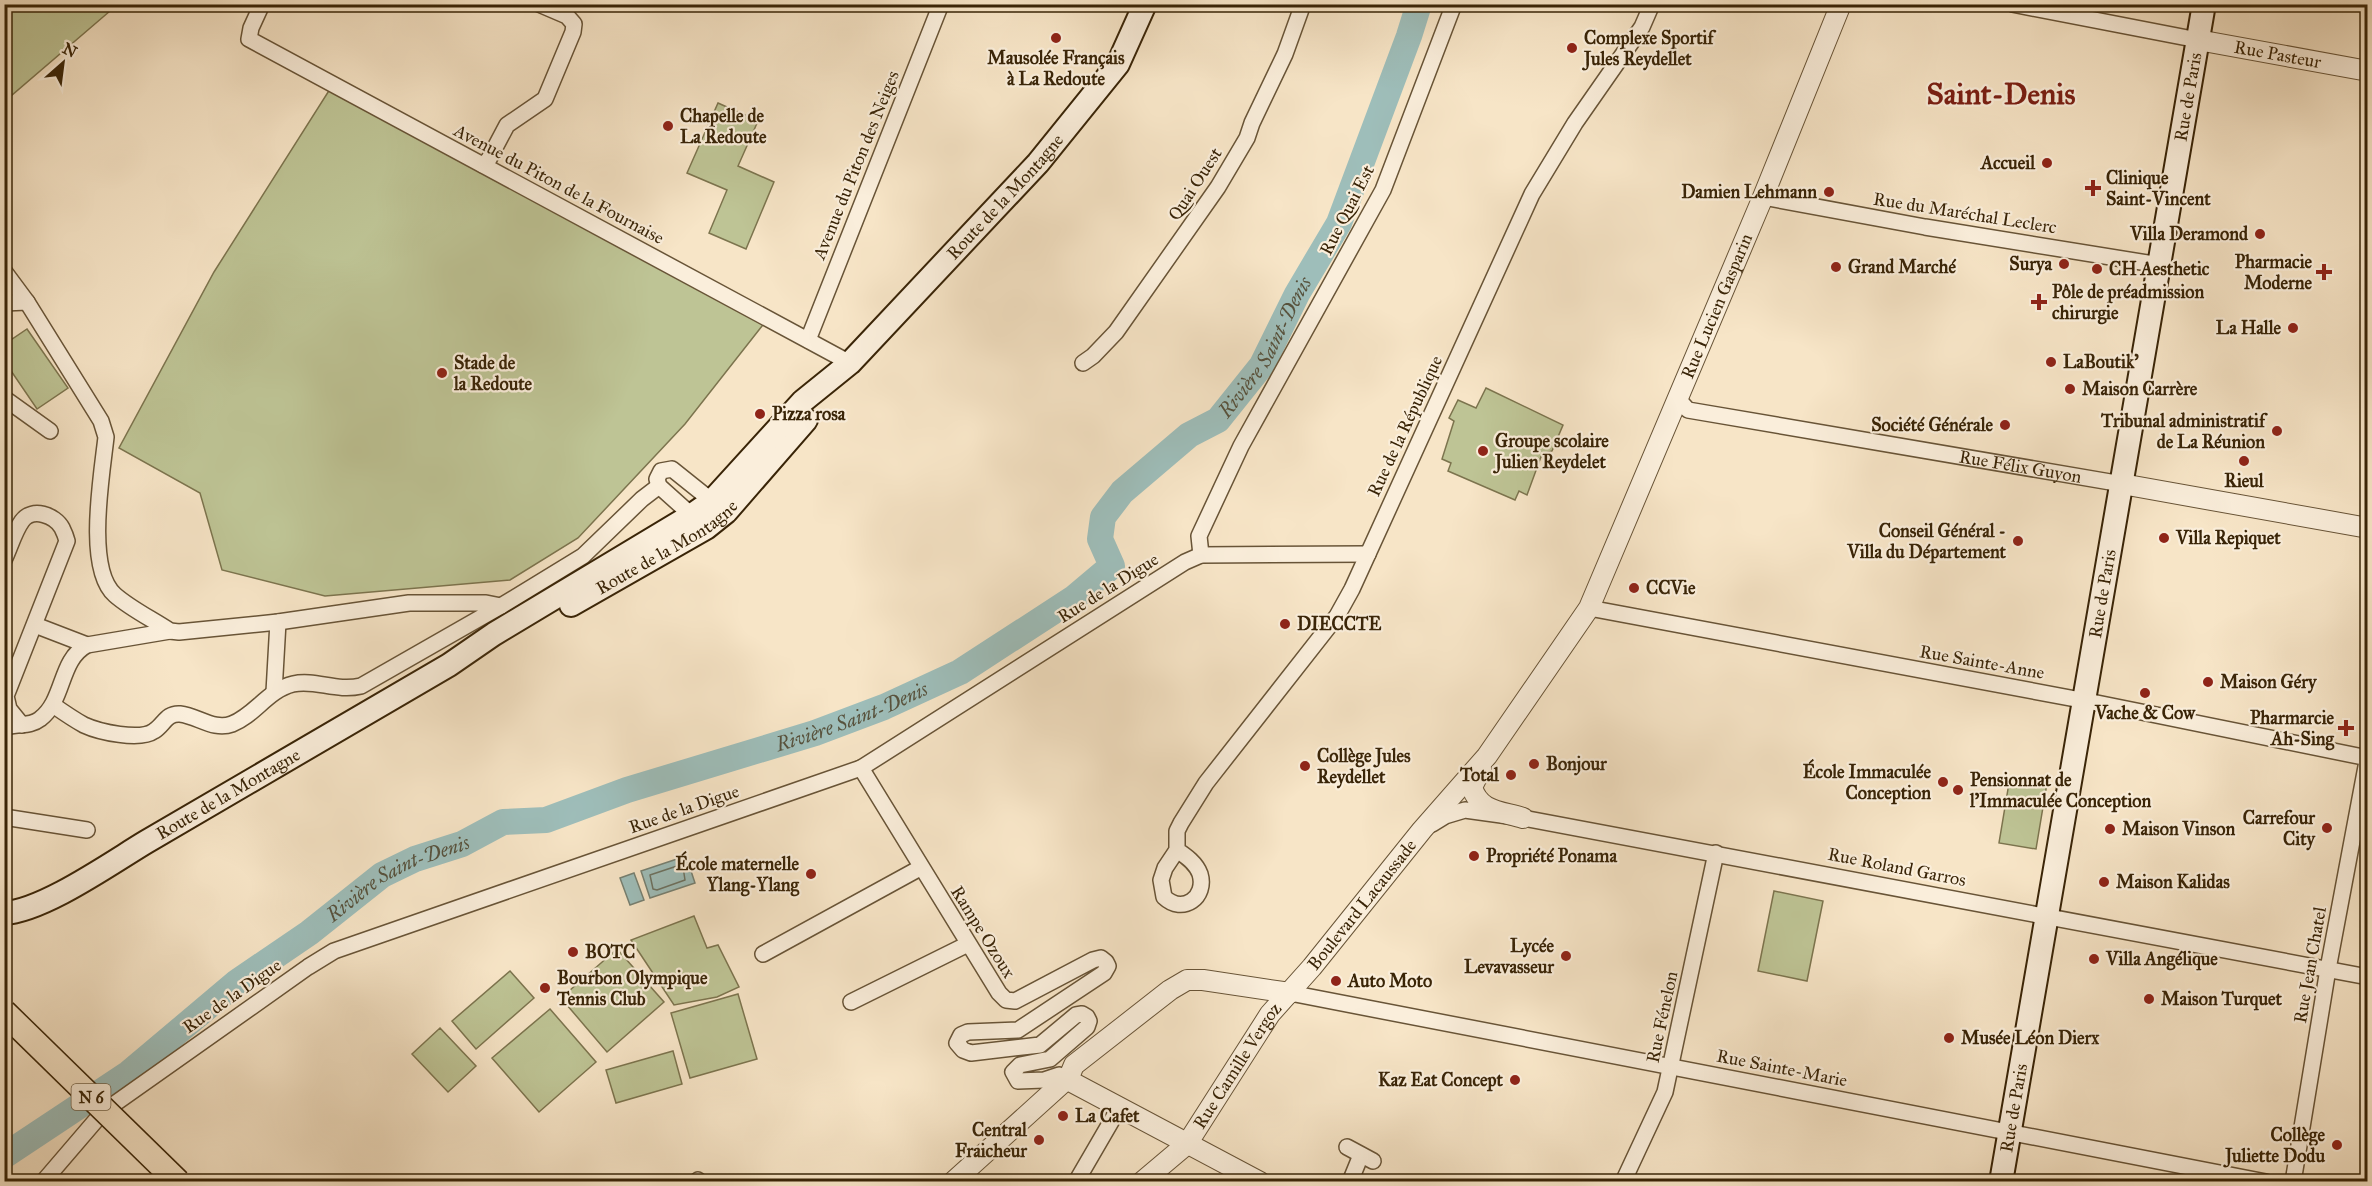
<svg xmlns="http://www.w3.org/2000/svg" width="2372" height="1186" font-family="'IM FELL Great Primer',serif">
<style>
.green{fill:#bec495;stroke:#7c744e;stroke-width:1.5}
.water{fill:#9ebeba;stroke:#768072;stroke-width:1.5}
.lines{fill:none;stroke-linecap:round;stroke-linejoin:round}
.shore{stroke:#6c7160;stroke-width:1.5}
.river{stroke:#9ebeba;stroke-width:26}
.minor-casing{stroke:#685437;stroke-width:18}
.tertiary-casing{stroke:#685437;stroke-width:22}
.secondary-casing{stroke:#392407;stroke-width:26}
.minor{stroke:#faeedb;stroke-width:15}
.tertiary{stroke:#faeedb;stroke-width:20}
.secondary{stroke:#faeedb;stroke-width:22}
.primary-bridge-casing{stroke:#392407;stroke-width:27;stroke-linecap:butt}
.primary-bridge{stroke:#f7e5c7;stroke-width:24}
.poi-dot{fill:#8f2418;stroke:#faeedb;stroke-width:2}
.labels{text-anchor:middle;stroke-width:4.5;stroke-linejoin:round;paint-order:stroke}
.shield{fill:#faeedb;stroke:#736147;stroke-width:1.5}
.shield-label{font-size:16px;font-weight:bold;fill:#392407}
.poi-label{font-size:18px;font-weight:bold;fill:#392407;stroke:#faeedb;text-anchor:start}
.street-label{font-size:18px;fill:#392407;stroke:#faeedb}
.water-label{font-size:20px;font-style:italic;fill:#57523d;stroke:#faeedb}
.town-label{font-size:30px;font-weight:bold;fill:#7a1f14;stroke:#faeedb}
</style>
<rect width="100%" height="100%" fill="#f7e5c7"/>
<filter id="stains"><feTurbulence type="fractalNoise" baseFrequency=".00333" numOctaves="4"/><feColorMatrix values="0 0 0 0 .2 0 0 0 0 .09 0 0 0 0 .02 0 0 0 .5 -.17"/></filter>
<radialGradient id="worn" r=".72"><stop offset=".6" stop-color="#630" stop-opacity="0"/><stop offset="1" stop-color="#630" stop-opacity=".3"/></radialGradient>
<!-- green -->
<path class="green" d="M5,4H117V5L5,101Z
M330,89L766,321L685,424L578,538L510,580L325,596L222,570L200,493L119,448L214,272Z
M718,103L758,121L738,166L774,182L746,249L709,233L727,190L687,173Z
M27,329L68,388L37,409L5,362V344Z
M1486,388L1563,425L1552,451L1542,454L1527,495L1519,491L1515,500L1448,471L1451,463L1442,459L1454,421L1449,418L1458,400L1476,408Z
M2010,777L2047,783L2036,849L1999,843Z
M1774,891L1823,901L1807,981L1758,971Z
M694,916L707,948L718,945L739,987L717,997L674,1005L631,940Z
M617,949L664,1002L607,1052L561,998Z
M510,971L534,998L476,1049L452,1021Z
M738,994L757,1059L690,1078L671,1013Z
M550,1009L596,1062L539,1112L492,1058Z
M440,1028L476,1066L448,1092L412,1054Z
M673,1051L682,1084L616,1103L606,1070Z"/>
<!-- water -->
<path class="water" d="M686,856L695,883L650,898L641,871Z
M634,873L644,900L630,905L620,878Z"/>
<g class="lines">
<!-- shore -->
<path class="shore" d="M680,865L683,867L685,880L657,890L653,889L650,875Z"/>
<!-- river -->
<path class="river" id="s1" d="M4,1156L129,1073L237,982L309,933L382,875L415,859L462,844L503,822L546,820L627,790L815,733L884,707L960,672L1074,598L1112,566L1100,539L1103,517L1122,492L1189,435L1218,420L1262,365L1297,294L1339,223L1409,36L1419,4"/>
<defs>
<g id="minor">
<path d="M262,4L251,28L249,39L850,363"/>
<path d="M2012,4L2198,40"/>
<path d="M483,165L489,159L507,125L545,99L573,32L574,24L567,16L539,4"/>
<path d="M1763,197L1925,227L2160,265"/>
<path d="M4,271L27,302L101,421L106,437C102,474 85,569 115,595C131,609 152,619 170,631L179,632L278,622L409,603H486L501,606L361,686C336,692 316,679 293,684C268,690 255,715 232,724C214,731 198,716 180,714C166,713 164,725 154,731C140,741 99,732 84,725C73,719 63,712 53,705"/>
<path d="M4,303L27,302"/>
<path d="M808,340L941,4"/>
<path d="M1083,363L1093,356L1116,332L1218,187L1247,138L1252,123L1285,54L1303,4"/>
<path d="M4,398L50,431"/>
<path id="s2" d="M1678,399L1688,410L2122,484"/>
<path d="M698,521L659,486L657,479L661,471L672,469L717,505"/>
<path d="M1201,555L1199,536L1241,446L1383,190L1454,4"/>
<path d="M4,560C10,548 14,532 22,521C32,507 55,515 62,528C64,532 66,537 67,541L6,696L9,709L22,725"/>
<path d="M501,606L583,556L642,499L659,486"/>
<path d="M1589,608L2097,703L2368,758"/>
<path d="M35,625L87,645"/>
<path d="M274,692L278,622"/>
<path d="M4,728C16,723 30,727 40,719C65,700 59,660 87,645L170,631"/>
<path d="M861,768L999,993L1006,1000L1015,1001L1093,960L1101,958L1106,962L1108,966L1104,973L1018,1030L968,1032L961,1035L957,1043L963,1050L971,1053L1040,1045L1076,1015L1082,1014L1087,1017L1089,1021L1087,1027L1050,1059L1020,1065L1013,1072L1018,1081L1044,1080L1059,1075L1066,1079"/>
<path d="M4,817L87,830"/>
<path d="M1432,824L1445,816L1465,810L1523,818L2368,977"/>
<path d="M1177,850C1186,856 1196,863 1200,874C1207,897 1183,915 1164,897L1161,880L1165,868L1177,850V831L1181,823L1206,783L1337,616L1352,589L1532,194L1575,123L1642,27L1652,4"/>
<path d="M763,954L920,868"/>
<path d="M1290,993L2266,1182"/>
<path d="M851,1002L968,944"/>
<path d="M1347,1147L1373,1161"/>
<path d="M698,1180L699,1182"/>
<path d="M43,1182L103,1112L308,967L334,951L861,768L1185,562L1201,555L1368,554"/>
<path d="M1076,1182L1119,1108"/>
<path d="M1228,1182L1236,1168"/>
<path d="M1350,1182L1361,1155"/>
<path d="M1623,1182L1665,1092L1716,853"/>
<path d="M2293,1182L2328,969L2368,756"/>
</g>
<g id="tertiary">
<path id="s3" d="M2198,40L2368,71"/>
<path d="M2122,484L2368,528"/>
<path d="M1481,769L1472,787C1479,812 1501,811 1523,818"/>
<path d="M1066,1079L1260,1182"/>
<path d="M953,1182L1069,1077L1074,1065L1170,990L1187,980H1203L1290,993"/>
<path id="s4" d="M1142,1182L1187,1144L1270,1014L1312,967L1422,830L1487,756L1589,608L1763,197L1841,4"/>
</g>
<g id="secondary">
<path id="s5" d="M571,605L706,528L726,512L806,420"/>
<path id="s6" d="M4,913C43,911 111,863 146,842C247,783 348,724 449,665L494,634L692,515L712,501L803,401L850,363L1038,163L1118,64L1145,4"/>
<path id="s7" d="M2001,1182L2204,4"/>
</g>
</defs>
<!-- minor casing -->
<use href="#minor" class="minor-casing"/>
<!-- tertiary casing -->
<use href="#tertiary" class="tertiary-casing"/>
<!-- secondary casing -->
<use href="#secondary" class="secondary-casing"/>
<!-- minor -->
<use href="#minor" class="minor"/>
<!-- tertiary -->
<use href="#tertiary" class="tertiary"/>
<!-- secondary -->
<use href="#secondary" class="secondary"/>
<defs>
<path id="primary-bridge" d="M4,1012L178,1182"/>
</defs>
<!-- primary-bridge casing -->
<use href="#primary-bridge" class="primary-bridge-casing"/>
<!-- primary-bridge -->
<use href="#primary-bridge" class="primary-bridge"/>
</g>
<!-- markers -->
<g class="poi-dot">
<circle cx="1056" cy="38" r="6"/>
<circle cx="1572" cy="48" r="6"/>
<circle cx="668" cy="126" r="6"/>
<circle cx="2047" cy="163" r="6"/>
<path d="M2090 179h6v6h6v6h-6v6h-6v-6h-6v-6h6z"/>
<circle cx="1829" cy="192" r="6"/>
<circle cx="2260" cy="234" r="6"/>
<circle cx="2064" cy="264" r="6"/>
<circle cx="1836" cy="267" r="6"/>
<circle cx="2097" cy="269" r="6"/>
<path d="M2321 263h6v6h6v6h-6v6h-6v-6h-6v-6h6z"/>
<path d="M2036 293h6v6h6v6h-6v6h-6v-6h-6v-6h6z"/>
<circle cx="2293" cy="328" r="6"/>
<circle cx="2051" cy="362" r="6"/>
<circle cx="442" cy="373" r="6"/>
<circle cx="2070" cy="389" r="6"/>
<circle cx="760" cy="414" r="6"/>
<circle cx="2005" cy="425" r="6"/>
<circle cx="2277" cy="431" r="6"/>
<circle cx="1483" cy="451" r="6"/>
<circle cx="2244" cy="461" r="6"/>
<circle cx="2164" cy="538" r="6"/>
<circle cx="2018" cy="541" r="6"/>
<circle cx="1634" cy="588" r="6"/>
<circle cx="1285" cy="624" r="6"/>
<circle cx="2208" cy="682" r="6"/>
<circle cx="2145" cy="693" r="6"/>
<path d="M2343 719h6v6h6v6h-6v6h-6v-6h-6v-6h6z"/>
<circle cx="1534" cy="764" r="6"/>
<circle cx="1305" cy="766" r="6"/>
<circle cx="1511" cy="775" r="6"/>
<circle cx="1943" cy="782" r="6"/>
<circle cx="1958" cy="790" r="6"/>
<circle cx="2327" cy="828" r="6"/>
<circle cx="2110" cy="829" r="6"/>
<circle cx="1474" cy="856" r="6"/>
<circle cx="811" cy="874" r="6"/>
<circle cx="2104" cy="882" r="6"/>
<circle cx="573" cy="952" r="6"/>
<circle cx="1566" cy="956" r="6"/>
<circle cx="2094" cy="959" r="6"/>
<circle cx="1336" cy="981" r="6"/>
<circle cx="545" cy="988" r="6"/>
<circle cx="2149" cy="999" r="6"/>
<circle cx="1949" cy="1038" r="6"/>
<circle cx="1515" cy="1080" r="6"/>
<circle cx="1063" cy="1116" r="6"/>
<circle cx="1039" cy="1140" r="6"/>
<circle cx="2337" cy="1145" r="6"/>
</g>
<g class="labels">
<!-- shield labels -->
<rect class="shield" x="71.5" y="1084" width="39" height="26" rx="4.5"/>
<g class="shield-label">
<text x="91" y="1103">N 6</text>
</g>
<!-- poi labels -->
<g class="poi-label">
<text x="1584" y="44">Complexe Sportif<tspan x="1584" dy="21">Jules Reydellet</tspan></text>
<text x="1056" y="64" text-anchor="middle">Mausolée Français<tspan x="1056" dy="21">à La Redoute</tspan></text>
<text x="680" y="122">Chapelle de<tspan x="680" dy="21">La Redoute</tspan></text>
<text x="2035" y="169" text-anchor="end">Accueil</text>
<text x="2106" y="184">Clinique<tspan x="2106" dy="21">Saint-Vincent</tspan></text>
<text x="1817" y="198" text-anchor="end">Damien Lehmann</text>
<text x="2248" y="240" text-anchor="end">Villa Deramond</text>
<text x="2312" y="268" text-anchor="end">Pharmacie<tspan x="2312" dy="21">Moderne</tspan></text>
<text x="2052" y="270" text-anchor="end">Surya</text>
<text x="1848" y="273">Grand Marché</text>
<text x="2109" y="275">CH Aesthetic</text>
<text x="2052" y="298">Pôle de préadmission<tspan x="2052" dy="21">chirurgie</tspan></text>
<text x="2281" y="334" text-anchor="end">La Halle</text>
<text x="2063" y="368">LaBoutik'</text>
<text x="454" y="369">Stade de<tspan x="454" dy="21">la Redoute</tspan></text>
<text x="2082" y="395">Maison Carrère</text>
<text x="772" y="420">Pizza rosa</text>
<text x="2265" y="427" text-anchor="end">Tribunal administratif<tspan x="2265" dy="21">de La Réunion</tspan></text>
<text x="1993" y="431" text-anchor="end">Société Générale</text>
<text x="1495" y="447">Groupe scolaire<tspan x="1495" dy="21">Julien Reydelet</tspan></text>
<text x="2244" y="487" text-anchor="middle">Rieul</text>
<text x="2006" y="537" text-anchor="end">Conseil Général -<tspan x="2006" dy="21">Villa du Département</tspan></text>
<text x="2176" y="544">Villa Repiquet</text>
<text x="1646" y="594">CCVie</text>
<text x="1297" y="630">DIECCTE</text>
<text x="2220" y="688">Maison Géry</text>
<text x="2145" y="719" text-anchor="middle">Vache &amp; Cow</text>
<text x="2334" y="724" text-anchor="end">Pharmarcie<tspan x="2334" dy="21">Ah-Sing</tspan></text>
<text x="1317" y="762">Collège Jules<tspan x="1317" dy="21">Reydellet</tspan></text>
<text x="1546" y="770">Bonjour</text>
<text x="1931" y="778" text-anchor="end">École Immaculée<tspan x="1931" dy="21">Conception</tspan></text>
<text x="1499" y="781" text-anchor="end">Total</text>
<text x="1970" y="786">Pensionnat de<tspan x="1970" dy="21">l'Immaculée Conception</tspan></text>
<text x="2315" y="824" text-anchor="end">Carrefour<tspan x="2315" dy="21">City</tspan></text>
<text x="2122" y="835">Maison Vinson</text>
<text x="1486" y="862">Propriété Ponama</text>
<text x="799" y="870" text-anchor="end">École maternelle<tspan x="799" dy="21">Ylang-Ylang</tspan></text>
<text x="2116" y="888">Maison Kalidas</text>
<text x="1554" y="952" text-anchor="end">Lycée<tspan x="1554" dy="21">Levavasseur</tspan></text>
<text x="585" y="958">BOTC</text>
<text x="2106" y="965">Villa Angélique</text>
<text x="557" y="984">Bourbon Olympique<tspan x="557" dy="21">Tennis Club</tspan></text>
<text x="1348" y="987">Auto Moto</text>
<text x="2161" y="1005">Maison Turquet</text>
<text x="1961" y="1044">Musée Léon Dierx</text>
<text x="1503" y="1086" text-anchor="end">Kaz Eat Concept</text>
<text x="1075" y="1122">La Cafet</text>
<text x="1027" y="1136" text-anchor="end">Central<tspan x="1027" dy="21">Fraicheur</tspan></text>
<text x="2325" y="1141" text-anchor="end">Collège<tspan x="2325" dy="21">Juliette Dodu</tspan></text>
</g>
<!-- street labels -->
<g class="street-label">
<text dy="6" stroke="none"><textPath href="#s3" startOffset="81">Rue Pasteur</textPath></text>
<text dy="6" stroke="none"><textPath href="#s7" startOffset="1101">Rue de Paris</textPath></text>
<text transform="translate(856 165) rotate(-68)" y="6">Avenue du Piton des Neiges</text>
<text transform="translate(559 184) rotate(28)" y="6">Avenue du Piton de la Fournaise</text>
<text transform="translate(1195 184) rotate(-57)" y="6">Quai Ouest</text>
<text dy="6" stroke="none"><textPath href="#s6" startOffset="1244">Route de la Montagne</textPath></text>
<text transform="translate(1347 210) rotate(-63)" y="6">Rue Quai Est</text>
<text transform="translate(1965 213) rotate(9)" y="6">Rue du Maréchal Leclerc</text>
<text dy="6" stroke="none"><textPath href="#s4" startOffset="1058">Rue Lucien Gasparin</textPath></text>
<text transform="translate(1405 426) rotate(-65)" y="6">Rue de la République</text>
<text dy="6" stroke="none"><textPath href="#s2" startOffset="352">Rue Félix Guyon</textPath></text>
<text dy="6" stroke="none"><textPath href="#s5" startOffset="112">Route de la Montagne</textPath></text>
<text transform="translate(1108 588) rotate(-32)" y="6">Rue de la Digue</text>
<text dy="6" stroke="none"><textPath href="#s7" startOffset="597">Rue de Paris</textPath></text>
<text transform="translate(1982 662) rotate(10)" y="6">Rue Sainte-Anne</text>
<text dy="6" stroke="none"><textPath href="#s6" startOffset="255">Route de la Montagne</textPath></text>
<text transform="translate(684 809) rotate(-19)" y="6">Rue de la Digue</text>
<text transform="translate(1897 867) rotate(11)" y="6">Rue Roland Garros</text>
<text dy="6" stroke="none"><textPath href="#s4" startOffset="356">Boulevard Lacaussade</textPath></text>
<text transform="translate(983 932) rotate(58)" y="6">Rampe Ozoux</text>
<text transform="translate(2310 965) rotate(-80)" y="6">Rue Jean Chatel</text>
<text transform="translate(232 996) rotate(-35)" y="6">Rue de la Digue</text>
<text transform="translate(1662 1017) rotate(-78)" y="6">Rue Fénelon</text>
<text dy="6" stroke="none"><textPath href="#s4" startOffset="152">Rue Camille Vergoz</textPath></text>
<text transform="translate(1782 1068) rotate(11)" y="6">Rue Sainte-Marie</text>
<text dy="6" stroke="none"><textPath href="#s7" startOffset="75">Rue de Paris</textPath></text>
</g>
<!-- water labels -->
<g class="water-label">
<text dy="7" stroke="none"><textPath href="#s1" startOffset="1564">Rivière Saint-Denis</textPath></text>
<text dy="7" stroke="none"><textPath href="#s1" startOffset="970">Rivière Saint-Denis</textPath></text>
<text dy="7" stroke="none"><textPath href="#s1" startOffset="484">Rivière Saint-Denis</textPath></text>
</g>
<!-- town labels -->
<g class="town-label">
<text x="2001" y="104">Saint-Denis</text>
</g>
</g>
<!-- margin -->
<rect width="2372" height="1186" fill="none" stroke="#f7e5c7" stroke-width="24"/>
<rect x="6" y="6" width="2360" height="1174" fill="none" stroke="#392407" stroke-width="3"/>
<rect x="12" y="12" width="2348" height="1162" fill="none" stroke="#392407" stroke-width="1.5"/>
<!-- north arrow -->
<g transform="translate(63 63) rotate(28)" stroke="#faeedb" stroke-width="4.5" paint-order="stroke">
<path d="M0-4.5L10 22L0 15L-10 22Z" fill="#392407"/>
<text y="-9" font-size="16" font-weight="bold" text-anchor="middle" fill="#392407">N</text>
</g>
<rect width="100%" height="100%" filter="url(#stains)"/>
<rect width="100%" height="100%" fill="url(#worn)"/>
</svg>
